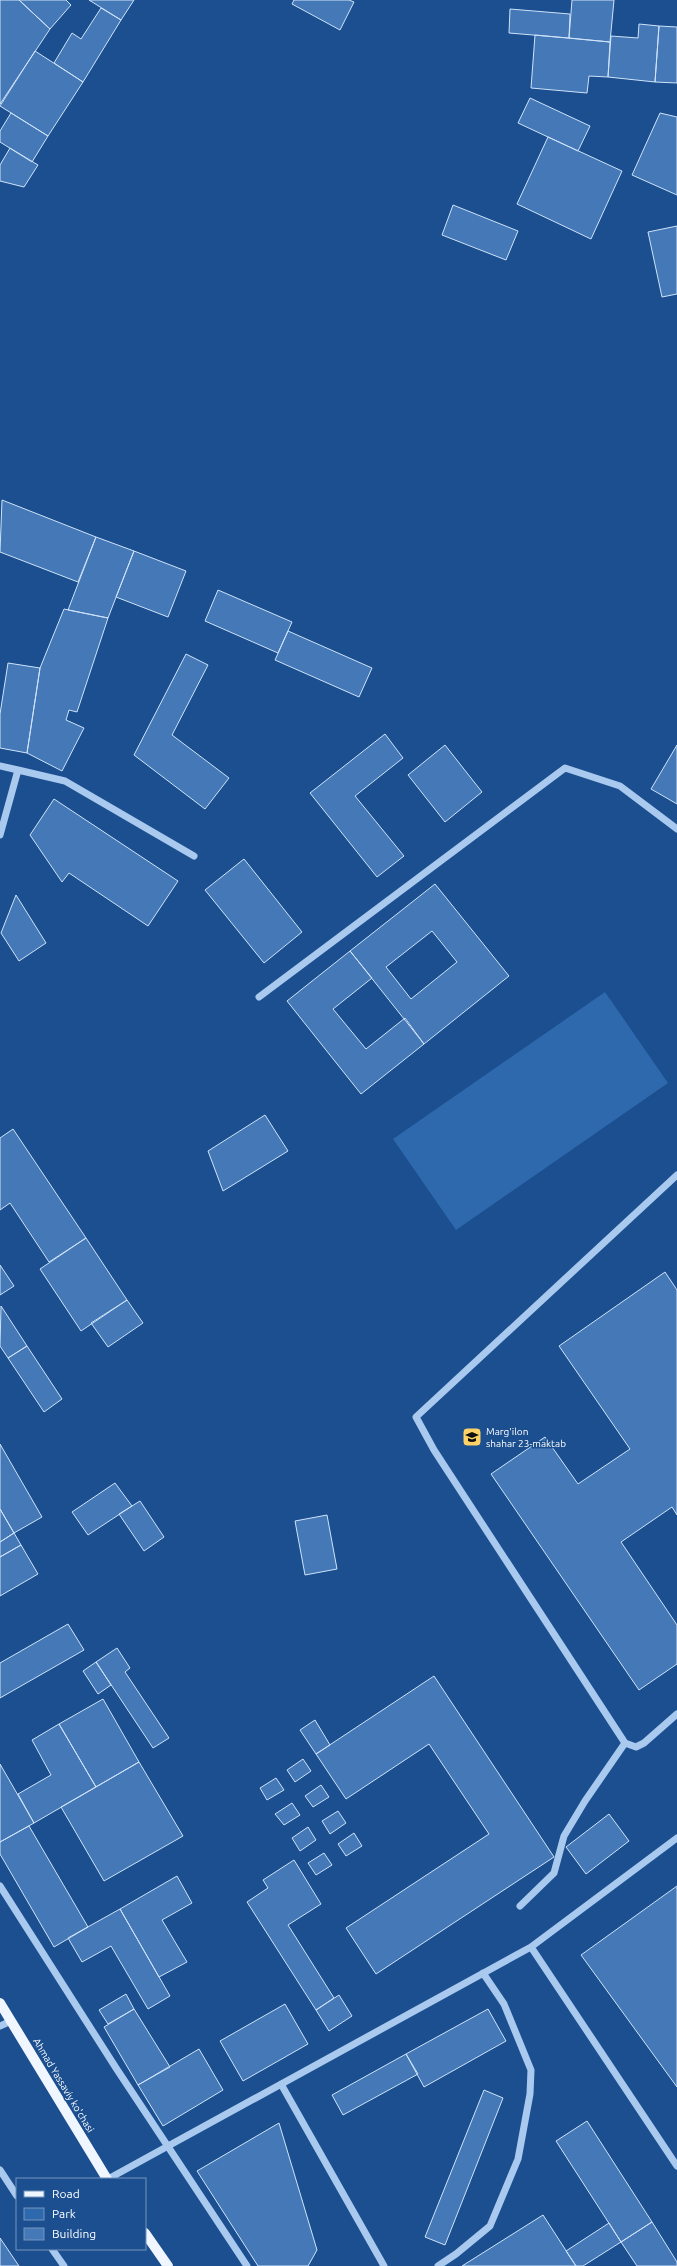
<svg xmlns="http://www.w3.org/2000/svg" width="677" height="2266" font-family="Ubuntu,sans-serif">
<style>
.green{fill:#2e69ad}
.building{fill:#4478b7;stroke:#cfe3fa;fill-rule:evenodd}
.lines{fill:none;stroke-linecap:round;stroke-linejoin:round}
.minor{stroke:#a9c9ee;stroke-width:7}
.major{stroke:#f0f6ff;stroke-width:10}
.labels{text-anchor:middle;stroke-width:3;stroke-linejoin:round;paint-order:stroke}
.poi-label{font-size:10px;fill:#fff;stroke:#1b4f8f;text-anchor:start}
.street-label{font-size:10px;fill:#fff;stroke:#1b4f8f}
</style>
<rect width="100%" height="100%" fill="#1b4f8f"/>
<!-- green -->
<path class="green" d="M605,992L668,1083L456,1230L393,1139Z"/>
<!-- building -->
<path class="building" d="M0,0H19L50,29L0,104Z
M19,0H66L71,5L50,29Z
M89,0H134L121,20Z
M294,0H349L354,2L340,30L292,4Z
M572,0H614L610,42L569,38Z
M101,8L121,20L83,82L54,63L72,33L81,39Z
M510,9L570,14L569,38L509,33Z
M639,24L659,26L655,82L608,77L611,36L638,38Z
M659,26L677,27V83L655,82Z
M535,35L610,42L608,77L589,76L587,93L531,88Z
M35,51L83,82L48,136L0,106Z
M530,98L590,126L578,151L518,123Z
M11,113L48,136L32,162L0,142V131Z
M660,113L677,117V195L632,175Z
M548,137L622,171L591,239L517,204Z
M10,148L38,165L24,187L0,181V165Z
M453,205L518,231L506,260L442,235Z
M677,226V294L662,297L648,232Z
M2,500L96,537L78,582L0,552Z
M96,537L134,551L108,618L68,610Z
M134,551L186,571L168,617L116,597Z
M218,590L292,622L278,653L205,621Z
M64,609L108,618L77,712L69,710L66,720L84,728L62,771L27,753L40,668Z
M288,631L372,668L359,697L275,660Z
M186,654L208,665L172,735L229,778L205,809L134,755Z
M8,663L40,668L27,753L0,748V714Z
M385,734L403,758L355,796L404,856L377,877L310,793Z
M445,745L482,792L445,822L408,775Z
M677,745V804L651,789Z
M54,799L178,881L148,926L69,873L62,882L30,835Z
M244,859L302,932L264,963L205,890Z
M435,884L509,976L424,1044L350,951ZM432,931L457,962L411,999L386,967Z
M16,895L46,943L19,961L1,933Z
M350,951L372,978L333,1009L366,1049L405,1018L424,1044L361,1094L287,1001Z
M265,1115L288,1151L223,1191L208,1151Z
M13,1129L86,1238L49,1262L10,1203L0,1210V1138Z
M86,1238L127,1300L81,1331L40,1269Z
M0,1265L14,1286L0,1295Z
M665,1272L677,1290V1515L672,1507L621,1542L677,1625V1664L639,1690L491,1474L545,1437L578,1484L630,1449L559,1346Z
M127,1300L143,1323L108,1347L91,1323Z
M1,1306L27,1346L8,1358L0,1346Z
M27,1346L62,1399L44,1412L8,1358Z
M0,1444L42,1517L14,1533L0,1509Z
M115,1483L132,1506L88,1535L72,1512Z
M140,1501L164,1537L144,1551L119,1514Z
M0,1509L14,1533L0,1542Z
M327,1515L337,1569L305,1575L295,1521Z
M14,1533L21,1545L0,1557V1542Z
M21,1545L38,1574L0,1596V1557Z
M68,1624L84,1650L0,1698V1663Z
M117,1648L130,1668L125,1672L169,1738L153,1748L96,1662Z
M96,1662L111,1685L98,1694L83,1671Z
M434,1676L554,1857L376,1974L346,1928L489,1834L429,1744L346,1799L316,1754Z
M103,1699L139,1762L96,1787L59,1724Z
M315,1720L330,1745L316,1754L300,1730Z
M59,1724L96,1787L34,1823L18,1794L51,1775L32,1740Z
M303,1759L311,1771L295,1782L287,1770Z
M139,1762L183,1836L104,1881L61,1807Z
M0,1764L34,1823L0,1842Z
M276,1778L284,1790L267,1800L260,1788Z
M321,1785L329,1797L313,1807L305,1796Z
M292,1803L300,1815L284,1825L275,1814Z
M338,1811L346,1823L330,1834L322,1821Z
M609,1814L629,1841L586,1874L566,1847Z
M29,1826L88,1927L54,1947L0,1854V1842Z
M308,1827L316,1840L300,1851L292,1838Z
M354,1833L362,1846L346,1856L338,1844Z
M324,1853L332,1865L316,1875L308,1863Z
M294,1860L321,1904L288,1925L334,1998L316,2010L247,1902L268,1888L263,1880Z
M177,1876L192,1903L162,1920L187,1962L159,1977L120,1909Z
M677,1886V2087L581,1955Z
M120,1909L170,1996L148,2009L111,1946L82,1962L68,1938Z
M126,1994L134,2009L108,2024L99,2010Z
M339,1995L352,2016L329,2031L316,2010Z
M285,2004L308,2044L243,2081L220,2041Z
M134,2009L170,2067L138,2085L104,2027Z
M488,2009L506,2041L424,2087L406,2054Z
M199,2049L223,2090L163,2126L138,2085Z
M406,2054L418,2074L343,2115L332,2095Z
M484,2090L503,2098L445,2245L425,2237Z
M587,2121L652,2222L621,2242L556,2141Z
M279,2123L317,2250L308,2266H258L197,2171Z
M543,2215L576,2266H462Z
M652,2222L677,2262V2266H637L621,2242Z
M609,2223L621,2242L583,2266H576L566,2251Z
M0,2238L19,2266H0Z"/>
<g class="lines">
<!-- minor -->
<path class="minor" d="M0,766L18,770L0,835
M18,770L65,781L194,856
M259,997L565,768L620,786L677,829
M677,1175L416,1417L434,1450L625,1743L636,1747L644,1743L677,1714
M0,1886L116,2068L247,2266
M520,1906L554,1873L564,1836L585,1801L625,1743
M531,1947L677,2166
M0,2026L11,2021
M281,2084L384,2266
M0,2170L17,2196
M108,2179L531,1947L677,1838
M52,2249L64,2266
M438,2266L456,2254L490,2226L518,2159L530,2094L531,2070L504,2004L483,1973"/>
<!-- major -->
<path class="major" d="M0,2003L107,2179
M145,2233L168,2266"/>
</g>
<!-- icons -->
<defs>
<symbol id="school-square" viewBox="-11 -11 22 22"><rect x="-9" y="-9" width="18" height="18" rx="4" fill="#ffd166" stroke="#1b4f8f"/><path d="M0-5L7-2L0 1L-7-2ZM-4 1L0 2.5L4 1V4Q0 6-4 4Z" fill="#111"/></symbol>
</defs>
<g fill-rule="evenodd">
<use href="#school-square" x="461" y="1426" width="22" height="22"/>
</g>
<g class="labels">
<!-- poi labels -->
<g class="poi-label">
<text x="486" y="1435">Marg'ilon<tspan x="486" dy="12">shahar 23-maktab</tspan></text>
</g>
<!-- street labels -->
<g class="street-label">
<text transform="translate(64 2085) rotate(59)" y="4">Ahmad Yassaviy ko'chasi</text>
</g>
</g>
<!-- legend -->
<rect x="16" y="2178" width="130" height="72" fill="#1b4f8f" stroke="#7695bc"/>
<rect x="24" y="2191" width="20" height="6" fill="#f0f6ff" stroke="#7695bc"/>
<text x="52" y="2198" font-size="12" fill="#ffffff">Road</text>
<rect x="24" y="2208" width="20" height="12" fill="#2e69ad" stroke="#7695bc"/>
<text x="52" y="2218" font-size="12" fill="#ffffff">Park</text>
<rect x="24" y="2228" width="20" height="12" fill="#4478b7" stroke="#7695bc"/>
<text x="52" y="2238" font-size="12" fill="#ffffff">Building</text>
</svg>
